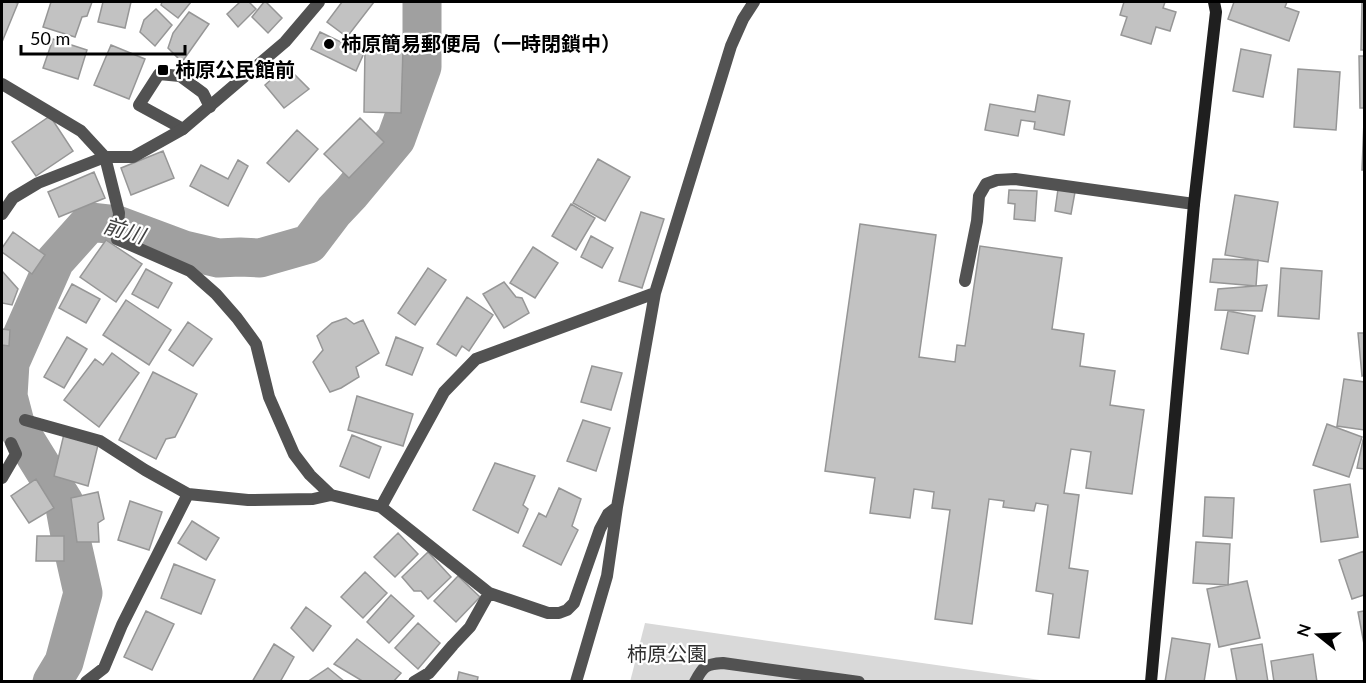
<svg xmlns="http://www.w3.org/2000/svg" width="1366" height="683" font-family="Lato,'Noto Sans JP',sans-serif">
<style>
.green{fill:#d9d9d9}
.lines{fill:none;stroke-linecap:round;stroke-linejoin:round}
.river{stroke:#a0a0a0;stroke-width:39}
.building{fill:#c2c2c2;stroke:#969696;stroke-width:1.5}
.lane{stroke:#525252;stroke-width:12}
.street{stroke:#525252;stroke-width:12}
.secondary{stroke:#1f1f1f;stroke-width:12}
.poi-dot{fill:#000;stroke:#fff;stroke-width:2}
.labels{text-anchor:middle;stroke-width:4.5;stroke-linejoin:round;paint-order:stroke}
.poi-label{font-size:20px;font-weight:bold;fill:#000;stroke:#fff;text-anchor:start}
.park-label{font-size:20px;fill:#303030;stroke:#fff}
.water-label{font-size:21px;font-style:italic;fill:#414141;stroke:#fff}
</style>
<rect width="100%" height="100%" fill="#fff"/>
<!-- green -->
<path class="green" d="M645,623L1047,681L630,682Z"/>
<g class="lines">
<!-- river -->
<path class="river" d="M52,682L64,662L83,593L70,535L64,502L15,423L8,396L10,363L55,261L90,222L117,225L184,250L218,258L240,257L260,258L309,244L334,211L351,193L396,139L422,67V2"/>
</g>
<!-- building -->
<path class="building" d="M2,2H14L18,3L2,42Z
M51,2H92L87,16L82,17L75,37L43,27Z
M103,2H131L125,28L98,22Z
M162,2H191L178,18L161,5Z
M240,2H249L256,9L238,27L227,14Z
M264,2H266L282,18L268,33L252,17Z
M342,2H374L347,37L327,22Z
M1124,2H1165L1163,8L1176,12L1170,31L1156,27L1151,44L1121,35L1127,17L1120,15Z
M1234,2H1287L1285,7L1299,12L1289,41L1228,19Z
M1362,2H1364V50H1361Z
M156,9L172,25L155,46L140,32L144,20Z
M189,12L209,24L182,62L168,48L173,33Z
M320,32L364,53L356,71L311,49Z
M53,39L87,50L78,79L43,68Z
M111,45L145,59L129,99L94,85Z
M365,48L403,49L401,113L364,112Z
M1241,49L1271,55L1263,97L1233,91Z
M1359,56H1364V108H1360Z
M286,66L309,89L284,108L265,85Z
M1298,69L1340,72L1336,130L1294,127Z
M1038,95L1070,101L1064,135L1034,129L1035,122L1021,120L1018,136L985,130L990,104L1035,112Z
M50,116L73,151L36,176L12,142Z
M360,118L384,142L349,178L324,154Z
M1364,121V170H1362Z
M297,130L318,149L289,182L267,163Z
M163,151L174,178L131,195L121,168Z
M598,159L630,177L605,221L573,203Z
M238,160L248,166L228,206L190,186L201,165L228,179Z
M94,172L105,198L59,217L48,192Z
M1058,189L1075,192L1071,214L1055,211Z
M1009,190L1037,191L1035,221L1014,219L1015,204L1008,203Z
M1235,195L1278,202L1268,262L1225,255Z
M571,204L595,218L576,250L552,236Z
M641,212L664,219L642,288L619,281Z
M860,224L936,235L919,357L955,362L957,345L965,346L980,246L1062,258L1052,329L1084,334L1080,366L1115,371L1110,405L1144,410L1132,494L1086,488L1091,452L1071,449L1064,493L1079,495L1069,568L1088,571L1079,638L1048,634L1053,594L1036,591L1048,505L1036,503L1034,511L1003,507L1004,501L989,499L972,624L935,619L950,510L932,508L934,492L914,489L910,518L870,513L875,478L825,471Z
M13,232L45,255L32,274L2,252V248Z
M591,236L613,248L602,268L581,257Z
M106,240L142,264L116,302L80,277Z
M533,247L558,263L535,298L510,283Z
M1213,259L1258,260L1256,286L1210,282Z
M428,268L446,280L415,325L398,313Z
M1281,268L1322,271L1319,319L1278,316Z
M146,269L172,283L158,308L132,294Z
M2,271L18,289L12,305L2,303Z
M504,282L516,297L522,298L529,313L504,328L483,294Z
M72,284L100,299L86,323L59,308Z
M1267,285L1262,311L1215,310L1218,289Z
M467,297L493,315L469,351L462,346L456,356L437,344Z
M126,300L171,330L149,365L103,335Z
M1228,311L1255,316L1248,354L1221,349Z
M346,318L354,324L363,320L379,353L356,367L359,377L341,388L330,392L313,362L323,350L317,336L332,323Z
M188,322L212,339L193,366L169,350Z
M2,329L10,330L9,346L2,345Z
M1358,333H1364V375L1362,376Z
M67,337L87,349L64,388L44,377Z
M396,337L423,348L412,375L386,365Z
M112,353L139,373L99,427L64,400L95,359L103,365Z
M592,366L622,373L611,410L581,402Z
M153,372L197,394L175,437L166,439L156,459L119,440Z
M1344,379L1364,382V430L1337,426Z
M357,396L413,414L403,446L348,430Z
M583,420L610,428L596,471L567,461Z
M1327,424L1362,437L1349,477L1313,465Z
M64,434L98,445L88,486L54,476Z
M352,435L381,447L369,478L340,466Z
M1363,440H1364V469L1357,468Z
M495,463L535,476L523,505L528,509L518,533L473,510Z
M36,479L54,508L29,523L11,496Z
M1350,484L1358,537L1321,542L1314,490Z
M559,488L581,499L572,526L578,530L561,565L523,546L539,513L546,517Z
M98,492L104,519L98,523L99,542H77L71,498Z
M1205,497L1234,498L1232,538L1203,536Z
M130,501L162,512L149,550L118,540Z
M192,521L219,538L206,560L178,543Z
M398,533L418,554L395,577L374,557Z
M37,536H64V561H36Z
M1196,542L1230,544L1228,585L1193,583Z
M1364,551V595L1352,599L1339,560Z
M428,552L451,577L428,599L421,591H414L402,577Z
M174,564L215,580L201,614L161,598Z
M365,572L387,593L363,618L341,597Z
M458,576L480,597L456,622L434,601Z
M1247,581L1260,638L1219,647L1207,589Z
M391,595L414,616L389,643L367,622Z
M306,607L331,626L313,651L291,628Z
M146,611L174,624L152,670L124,657Z
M1364,611V644L1358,612Z
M418,623L440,643L418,669L395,648Z
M1172,638L1210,644L1204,682H1165Z
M357,639L401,673L393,682H364L334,664Z
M274,644L294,657L280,682H252Z
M1262,644L1268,682H1237L1231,649Z
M1313,654L1317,682H1274L1271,661Z
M328,668L345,682H307Z
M459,672L478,677L477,682H457Z"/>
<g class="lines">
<!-- lane -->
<path class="lane" d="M183,129L139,105L159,74L180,76L203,93L210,107
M965,281L977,221L979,196L986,184L997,180L1015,179L1194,204
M695,682C703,666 706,664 723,663L859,682"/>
<!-- street -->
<path class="street" d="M2,84L81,131L105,157L119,213L117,239L190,271L216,294L237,318L256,344L269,397L294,454L310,475L331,495L381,507L489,593L548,613H559L567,610L574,603L600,529L608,514L617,507
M2,214L13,198L38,183L105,157H133L183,129L285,42L319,2
M25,420L100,441L145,470L188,494L248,500L313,499L331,495
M2,478L16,454L11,443
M381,507L444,392L476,359L655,293
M86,682L104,668L122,625L188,494
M414,682L429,673L453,645L470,627L489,593
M576,682L607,576L617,507L655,293L731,46L743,19L754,2"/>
<!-- secondary -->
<path class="secondary" d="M1151,682L1194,204L1216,12L1214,2"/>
</g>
<!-- markers -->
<g class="poi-dot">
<circle cx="329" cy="44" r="6"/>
<rect x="157" y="64" width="12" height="12" rx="3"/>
</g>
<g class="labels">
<!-- poi labels -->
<g class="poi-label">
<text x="341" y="51">柿原簡易郵便局（一時閉鎖中）</text>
<text x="175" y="77">柿原公民館前</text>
</g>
<!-- park labels -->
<g class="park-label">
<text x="667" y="661">柿原公園</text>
</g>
<!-- water labels -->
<g class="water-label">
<text transform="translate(124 231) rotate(16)" y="7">前川</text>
</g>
</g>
<!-- border -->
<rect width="1366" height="683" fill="none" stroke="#000000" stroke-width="6"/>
<!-- north arrow -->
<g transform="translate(1318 635) rotate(288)" stroke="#ffffff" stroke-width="4.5" paint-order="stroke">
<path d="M0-4.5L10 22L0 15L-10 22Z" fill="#000000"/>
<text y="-9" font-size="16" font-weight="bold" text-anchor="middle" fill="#000000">N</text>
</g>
<!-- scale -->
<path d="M21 45v9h164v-9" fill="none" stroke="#000000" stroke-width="3"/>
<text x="30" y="45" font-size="18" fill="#000000" stroke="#ffffff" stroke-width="4.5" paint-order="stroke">50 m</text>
</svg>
